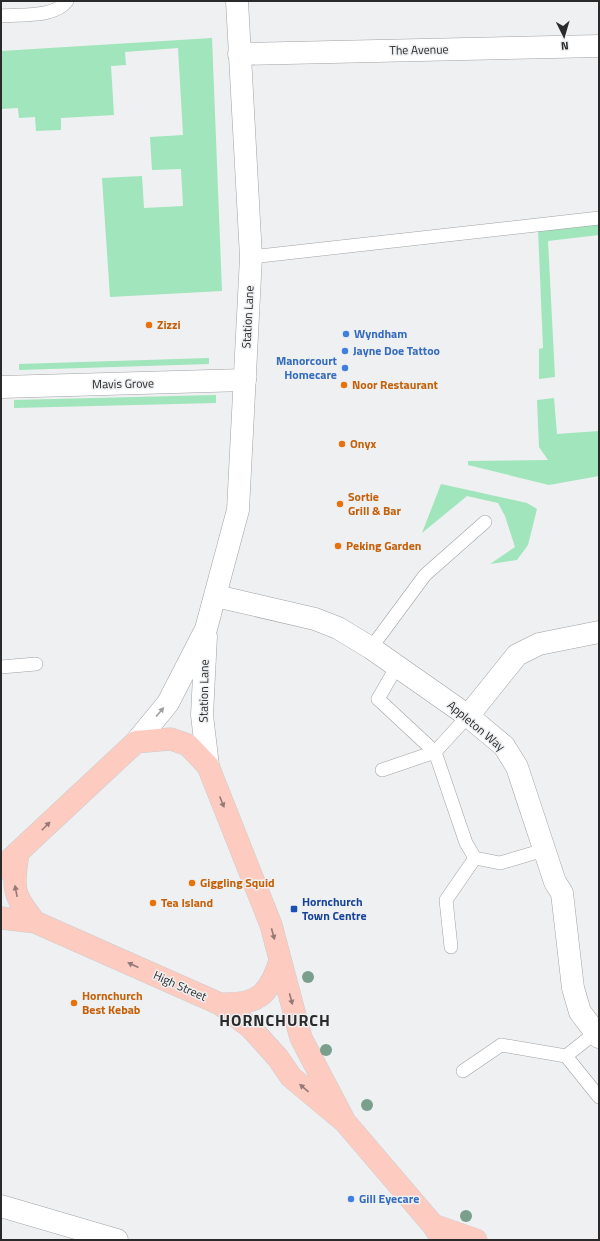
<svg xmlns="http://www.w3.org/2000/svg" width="600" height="1241" font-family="'Titillium Web',sans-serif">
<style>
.green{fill:#a0e5bb}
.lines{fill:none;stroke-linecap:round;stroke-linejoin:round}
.service-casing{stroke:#a0a2a4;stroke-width:14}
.minor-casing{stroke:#a0a2a4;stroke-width:23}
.tertiary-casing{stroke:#a0a2a4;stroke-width:23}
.primary-casing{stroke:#ccc;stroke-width:23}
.service{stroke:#fff;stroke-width:13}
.minor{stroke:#fff;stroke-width:22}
.tertiary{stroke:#fff;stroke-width:22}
.primary{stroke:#fecbc0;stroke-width:22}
.tree{fill:#7a9f8d}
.oneway{fill:#9f9fa0}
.oneway2{fill:#947a76}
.food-dot{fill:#e8710a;stroke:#eef0f2;stroke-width:1.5}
.shop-dot{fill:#3f7fe0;stroke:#eef0f2;stroke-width:1.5}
.transit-dot{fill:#1a4fb4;stroke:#eef0f2;stroke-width:1.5}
.labels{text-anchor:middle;stroke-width:3;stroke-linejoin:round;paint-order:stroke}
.street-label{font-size:12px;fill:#2a2a2b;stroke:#eef0f2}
.food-label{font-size:12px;font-weight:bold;fill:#c56008;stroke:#eef0f2;text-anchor:start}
.shop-label{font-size:12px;font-weight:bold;fill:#366cbe;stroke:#eef0f2;text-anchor:start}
.transit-label{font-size:12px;font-weight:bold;fill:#164399;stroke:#eef0f2;text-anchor:start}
.district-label{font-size:16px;font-weight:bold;letter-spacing:1px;fill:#2a2a2b;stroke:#eef0f2}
</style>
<rect width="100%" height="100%" fill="#eef0f2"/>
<!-- green -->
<path class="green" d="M212,38L222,291L110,297L102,178L142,176L144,208L183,206L181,169L152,170L150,137L183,135L178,48L125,52L126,65L111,66L114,115L61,118V130L36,131L35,117L19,118L18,108L1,109V51Z
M599,223V235L548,241L555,377L539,379V349L543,348L538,229Z
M209,358V364L19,370V364Z
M216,395V403L14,408V400Z
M554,398L557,434L599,431V476L549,485L468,465V461L548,460L539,447L537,400Z
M441,484L527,503L537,509L528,545L517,560L490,564L515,547L505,516L498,503L467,496L422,533Z"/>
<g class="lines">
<defs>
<path id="service" d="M1,16C21,14 54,18 67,1
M251,257L599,218
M371,648L425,575L485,522
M397,666L378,699L435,752L468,716
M1,667L36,664
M382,770L435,752L466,843L475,858L500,863L544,850
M451,947L446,900L475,858
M595,1033L566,1056L599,1097
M463,1071L501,1045L566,1056"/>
<path id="minor" d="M239,54L599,46
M1,387L245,380
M216,596L315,619L338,628L371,648L468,716L504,746L517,767L555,882L562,893L573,988L580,1012L599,1037
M468,716L517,655L539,644L599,632
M1,1206L117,1240"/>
<path id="tertiary" d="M206,636L202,715L208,766
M136,742L168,703L206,629L238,510L251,257L237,1"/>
<path id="primary" d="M18,854C12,889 13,895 35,922
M1,868L136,742L171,739L188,745L208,766L271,925L301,1038L345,1122
M1,918L35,922L220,1004L251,1028L278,1058L291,1077L345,1122L433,1225L443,1240
M220,1004C257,1005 269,996 280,961
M433,1225L476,1240"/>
</defs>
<!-- service casing -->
<use href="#service" class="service-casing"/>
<!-- minor casing -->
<use href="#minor" class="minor-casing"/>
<!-- tertiary casing -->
<use href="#tertiary" class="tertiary-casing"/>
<!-- primary casing -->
<use href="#primary" class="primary-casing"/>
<!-- service -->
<use href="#service" class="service"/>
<!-- minor -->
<use href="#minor" class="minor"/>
<!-- tertiary -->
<use href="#tertiary" class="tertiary"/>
<!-- primary -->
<use href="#primary" class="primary"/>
</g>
<!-- trees -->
<g class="tree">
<circle cx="308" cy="977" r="6"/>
<circle cx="326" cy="1050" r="6"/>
<circle cx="367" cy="1105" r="6"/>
<circle cx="466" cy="1216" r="6"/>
</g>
<!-- one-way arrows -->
<defs><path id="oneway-solid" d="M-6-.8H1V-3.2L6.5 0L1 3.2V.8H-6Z"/></defs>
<use class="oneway" href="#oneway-solid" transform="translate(160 712) rotate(-50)"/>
<g class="oneway2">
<use href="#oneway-solid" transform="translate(222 802) rotate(68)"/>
<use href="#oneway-solid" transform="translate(46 826) rotate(-45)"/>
<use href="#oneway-solid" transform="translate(16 891) rotate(-101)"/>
<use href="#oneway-solid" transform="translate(273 934) rotate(75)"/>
<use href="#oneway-solid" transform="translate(133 965) rotate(-156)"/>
<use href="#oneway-solid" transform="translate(291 999) rotate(75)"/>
<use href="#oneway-solid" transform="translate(304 1088) rotate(-140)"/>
</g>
<!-- markers -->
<g class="food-dot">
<circle cx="149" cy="325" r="4"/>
<circle cx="344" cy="385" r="4"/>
<circle cx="342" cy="444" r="4"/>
<circle cx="340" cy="504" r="4"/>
<circle cx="338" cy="546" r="4"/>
<circle cx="192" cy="883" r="4"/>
<circle cx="153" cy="903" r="4"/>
<circle cx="74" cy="1003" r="4"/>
</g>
<g class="shop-dot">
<circle cx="346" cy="334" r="4"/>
<circle cx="345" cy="351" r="4"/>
<circle cx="345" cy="368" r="4"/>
<circle cx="351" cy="1199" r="4"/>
</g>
<rect class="transit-dot" x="290" y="905" width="8" height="8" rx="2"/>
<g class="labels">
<!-- street labels -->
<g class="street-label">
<text transform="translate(419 50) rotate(-1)" y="4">The Avenue</text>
<text transform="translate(248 317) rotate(-87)" y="4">Station Lane</text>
<text transform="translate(123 384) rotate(-1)" y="4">Mavis Grove</text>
<text transform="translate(204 691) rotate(-89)" y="4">Station Lane</text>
<text transform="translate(476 726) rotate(40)" y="4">Appleton Way</text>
<text transform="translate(180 986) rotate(24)" y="4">High Street</text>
</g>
<!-- food labels -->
<g class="food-label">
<text x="157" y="329">Zizzi</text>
<text x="352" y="389">Noor Restaurant</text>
<text x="350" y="448">Onyx</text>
<text x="348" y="501">Sortie<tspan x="348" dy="14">Grill &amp; Bar</tspan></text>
<text x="346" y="550">Peking Garden</text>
<text x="200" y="887">Giggling Squid</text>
<text x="161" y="907">Tea Island</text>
<text x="82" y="1000">Hornchurch<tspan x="82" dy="14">Best Kebab</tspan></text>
</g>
<!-- shop labels -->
<g class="shop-label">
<text x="354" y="338">Wyndham</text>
<text x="353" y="355">Jayne Doe Tattoo</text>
<text x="337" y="365" text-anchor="end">Manorcourt<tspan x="337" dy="14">Homecare</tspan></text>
<text x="359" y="1203">Gill Eyecare</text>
</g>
<!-- transit labels -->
<g class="transit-label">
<text x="302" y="906">Hornchurch<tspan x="302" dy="14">Town Centre</tspan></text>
</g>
<!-- district labels -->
<g class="district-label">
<text x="275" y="1026">HORNCHURCH</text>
</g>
</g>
<!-- border -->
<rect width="600" height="1241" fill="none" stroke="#2a2a2b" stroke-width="4"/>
<!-- north arrow -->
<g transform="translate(564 36) rotate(175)" stroke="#eef0f2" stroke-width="3" paint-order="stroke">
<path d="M0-3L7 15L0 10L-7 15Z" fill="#2a2a2b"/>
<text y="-6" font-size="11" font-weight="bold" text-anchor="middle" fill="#2a2a2b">N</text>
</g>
</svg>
